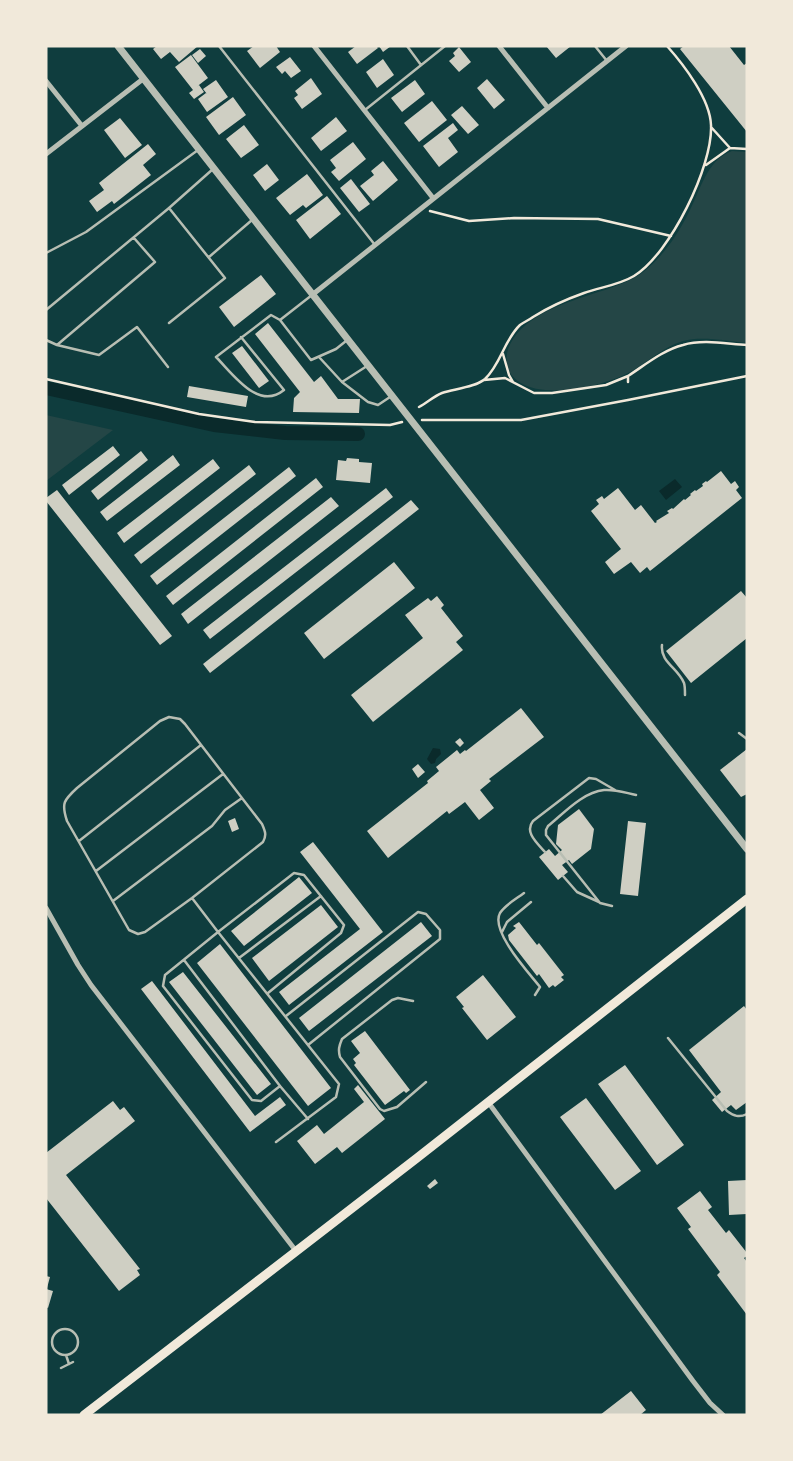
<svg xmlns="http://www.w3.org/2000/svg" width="793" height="1461" font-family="'Public Sans',sans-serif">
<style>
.green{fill:#244646}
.water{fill:#0a2a2b}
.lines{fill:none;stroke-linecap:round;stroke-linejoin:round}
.canal{stroke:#0a2a2b;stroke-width:14}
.building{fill:#cfcfc3}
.path{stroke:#f1e9da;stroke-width:2.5}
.service{stroke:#b8beb3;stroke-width:2.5}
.minor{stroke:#b8beb3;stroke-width:5}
.tertiary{stroke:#b8beb3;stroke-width:7}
.primary{stroke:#f1e9da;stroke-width:9}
</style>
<rect width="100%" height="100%" fill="#0f3d3e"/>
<!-- green -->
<path class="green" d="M732,151L747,152V343C727,341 702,336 683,341C664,346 647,363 630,372C603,387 525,406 508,369C506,363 506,353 509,347C528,304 595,298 632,279C656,267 676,238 688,214C700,192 706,160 732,151Z
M46,415L113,430L46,481Z"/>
<!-- water -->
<path class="water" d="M675,479L682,487L666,500L659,491Z
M433,748L440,749L441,754L436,759L435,763L431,764L427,759Z"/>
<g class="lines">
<!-- canal -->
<path class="canal" d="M46,388L214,425L285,433L358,434"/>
</g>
<!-- building -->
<path class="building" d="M157,46H198L179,62L170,52L161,59L153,49Z
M254,46H276L280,52L260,68L247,51Z
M356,46H376L378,48L357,64L348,52Z
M379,46H391L383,52Z
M546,46H571L556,58Z
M684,46H729L744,65L747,63V132L680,49Z
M459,47L471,62L459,72L449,61L455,56L453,53Z
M200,49L206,56L198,63L192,55Z
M191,55L208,78L195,88L199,85L204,92L194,99L189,93L193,90L175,67Z
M290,57L301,71L291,78L285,71L282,74L276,67Z
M383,59L394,75L377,88L366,72Z
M311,78L322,94L302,109L294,98L298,95L295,91Z
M487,79L505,100L494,109L477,88Z
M216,80L228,97L207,112L198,99L206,93L207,94L203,89Z
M415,80L425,94L402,112L391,98Z
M233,97L246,115L219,135L206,117Z
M432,101L447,120L419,142L404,123Z
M462,106L479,125L468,134L451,115Z
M336,117L347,131L321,151L311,138Z
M120,118L142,145L125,158L104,130Z
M453,123L458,130L448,138L458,152L439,167L423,146Z
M244,125L259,145L241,158L226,139Z
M353,142L366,159L339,181L331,172L336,168L330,160Z
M148,144L156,154L143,165L151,175L114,204L112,201L97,212L89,201L104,190L99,183Z
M383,161L398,180L373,201L360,186L374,175L371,171Z
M267,164L279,180L265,191L253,175Z
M307,174L323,195L306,208L303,205L290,215L276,198Z
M351,179L370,204L359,212L340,188Z
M327,196L341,214L310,239L296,220Z
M261,275L276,294L234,327L219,307Z
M268,323L314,382L321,376L338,399H360L359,413L293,412L294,398L300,392L255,334Z
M242,346L269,381L259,388L232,353Z
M189,386L248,396L246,407L187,397Z
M113,446L120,455L69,495L62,485Z
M141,451L148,460L98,500L91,491Z
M173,455L180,465L107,521L100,512Z
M347,458L359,459V462L372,463L370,483L336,480L338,460L346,461Z
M213,459L220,468L124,543L117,533Z
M249,465L256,474L141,564L134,555Z
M289,467L296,476L157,585L150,576Z
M721,471L731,484L735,481L739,487L736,490L742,498L650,571L647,567L640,573L631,562L614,574L605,562L621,549L591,511L599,504L596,500L602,496L604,499L618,488L635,510L641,505L655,523L657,522L656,521L669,513L667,511L672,508L673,509L684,499L685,500L691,495L690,494L695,490L696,491L703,486L702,484L706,481L707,482Z
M316,478L323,487L173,605L166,596Z
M386,488L393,497L210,639L203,630Z
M57,490L172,636L160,645L46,501V498Z
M331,497L339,506L188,624L181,614Z
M411,500L419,509L210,673L203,664Z
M394,562L415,588L324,659L304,633Z
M741,591L747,598V638L691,683L666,651Z
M437,596L444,605L441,608L463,636L456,642L463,650L373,722L351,695L423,638L405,615L428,598L431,601Z
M521,708L544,737L489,779L491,781L480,790L494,808L479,820L465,802L449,814L447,811L388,858L367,831L428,783L427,781L439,771L436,767L457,750L460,754L465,750L466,751Z
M460,738L464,743L460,747L455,742Z
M747,749V794L741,797L720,770Z
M418,764L425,772L418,778L412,769Z
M579,809L594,829L591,849L572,864L569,860L562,865L568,872L558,880L539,857L549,849L555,856L562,850L556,844L558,825Z
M235,818L239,829L232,832L228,821Z
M628,821L646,823L638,896L620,894Z
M313,842L383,932L289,1005L279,992L360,929L300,852Z
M299,877L312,893L244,946L231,931Z
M321,905L338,927L269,981L252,958Z
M421,922L432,936L309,1031L299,1018Z
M519,922L537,945L539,943L564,975L561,977L564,980L555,987L553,985L549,988L539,974L537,976L509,940L508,935L516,928L513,926Z
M220,944L331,1088L308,1106L197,963Z
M183,972L271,1084L257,1095L169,982Z
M483,975L516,1017L487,1040L462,1008L464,1007L456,997Z
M152,981L255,1116L280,1097L286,1105L250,1132L141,989Z
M744,1006L747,1010V1102L736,1110L731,1105L722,1112L712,1100L721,1092L689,1050Z
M365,1031L410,1090L406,1093L404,1091L385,1105L354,1065L356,1063L353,1059L360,1053L351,1041Z
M625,1065L684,1145L657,1165L598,1084Z
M358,1085L385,1119L342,1153L337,1147L315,1164L297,1141L317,1125L324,1134L364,1102L354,1089Z
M586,1098L641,1171L615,1190L560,1117Z
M113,1101L120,1110L124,1107L135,1121L66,1175L140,1269L137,1270L140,1275L119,1291L46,1198V1153Z
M435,1179L438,1183L430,1189L427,1186Z
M747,1180V1214L729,1215L728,1181Z
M700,1191L712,1207L708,1210L726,1233L729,1230L747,1253V1256L744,1258L747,1262V1315L717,1275L720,1272L688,1229L691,1227L677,1208Z
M46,1276L50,1277L47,1288H46Z
M46,1289L53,1291L48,1308L46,1307Z
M631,1391L646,1410L640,1415H600Z"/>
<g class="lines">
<!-- path -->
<path class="path" d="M711,127L730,148L747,149
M706,165L730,148
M430,211L469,221L514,218L598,219L671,236
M503,354L509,375L513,382
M46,379L199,414L255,422L390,425L402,422
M484,380L505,378L534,393H552L606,385L628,376
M628,382V376C645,365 663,350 683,345C703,339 727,344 747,345
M419,407C427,403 434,396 442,393C454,389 476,387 485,379C501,364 504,340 520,325C524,322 529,320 533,317C549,307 567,299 584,293C601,287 619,285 634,276C670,254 713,166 711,125C710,99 684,65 667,46
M422,420H521L628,400L747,376"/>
<!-- service -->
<path class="service" d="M219,46L375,245
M407,46L421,65
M595,46L607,61
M365,110L445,46
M46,253L86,232L198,150
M209,257L252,220
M46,310L169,208
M280,320L311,360L336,349L346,341
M169,323L225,278L169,208L213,169
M241,337L284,390C258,411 233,374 216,357L271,315L280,320L312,295
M46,340L57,345L99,355L137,327L168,367
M57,345L155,262L134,238
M319,357L342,382L367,366
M342,382L368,402L378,405L390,397
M662,645C660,662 678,668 684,683C685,686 685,691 685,695
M169,717L180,719L185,724L262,824C265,831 267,835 263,842L192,898L145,932L138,934L129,930L67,821C61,803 64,800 77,788L160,721Z
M739,733L747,739
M79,841L201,745
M545,852C537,843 524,832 533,821L589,778L596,779L615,790
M96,871L223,774
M563,876L577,892L599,902
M524,893C516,899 505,905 500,913C490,931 529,973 540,987L535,995
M192,898L218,932L294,873L304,875L344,925L341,933L268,993
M113,901L212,826L225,810L242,798
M612,906L600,903L546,835V830L548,826C564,813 583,792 604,790C615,789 626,793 636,795
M502,932L507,922L531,902
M239,958L321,896
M184,960L280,1086
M413,1001L398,998L392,1000L342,1039C339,1046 338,1050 340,1057L380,1109L384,1111L397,1107L426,1082
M286,1016L418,912L426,914L440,930V939L308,1045
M668,1038L727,1111C734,1116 739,1118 747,1114
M276,1142L336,1097L339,1084L218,932L165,975L163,986L252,1100L261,1101L280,1086L308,1119
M52 1342a13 13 0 1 1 26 0a13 13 0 1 1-26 0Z
M66,1355L69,1364
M61,1368L73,1362"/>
<!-- minor -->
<path class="minor" d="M314,46L433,198
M499,46L548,108
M46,81L82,126
M46,154L143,79
M312,295L626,46
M46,908L78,965L91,985L296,1251
M488,1102L693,1381L710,1403L723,1415"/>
<!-- tertiary -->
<path class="tertiary" d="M118,46L747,849"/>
<!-- primary -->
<path class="primary" d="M84,1415L417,1158L747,899"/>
</g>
<!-- border -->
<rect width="793" height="1461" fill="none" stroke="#f1e9da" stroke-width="95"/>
</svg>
